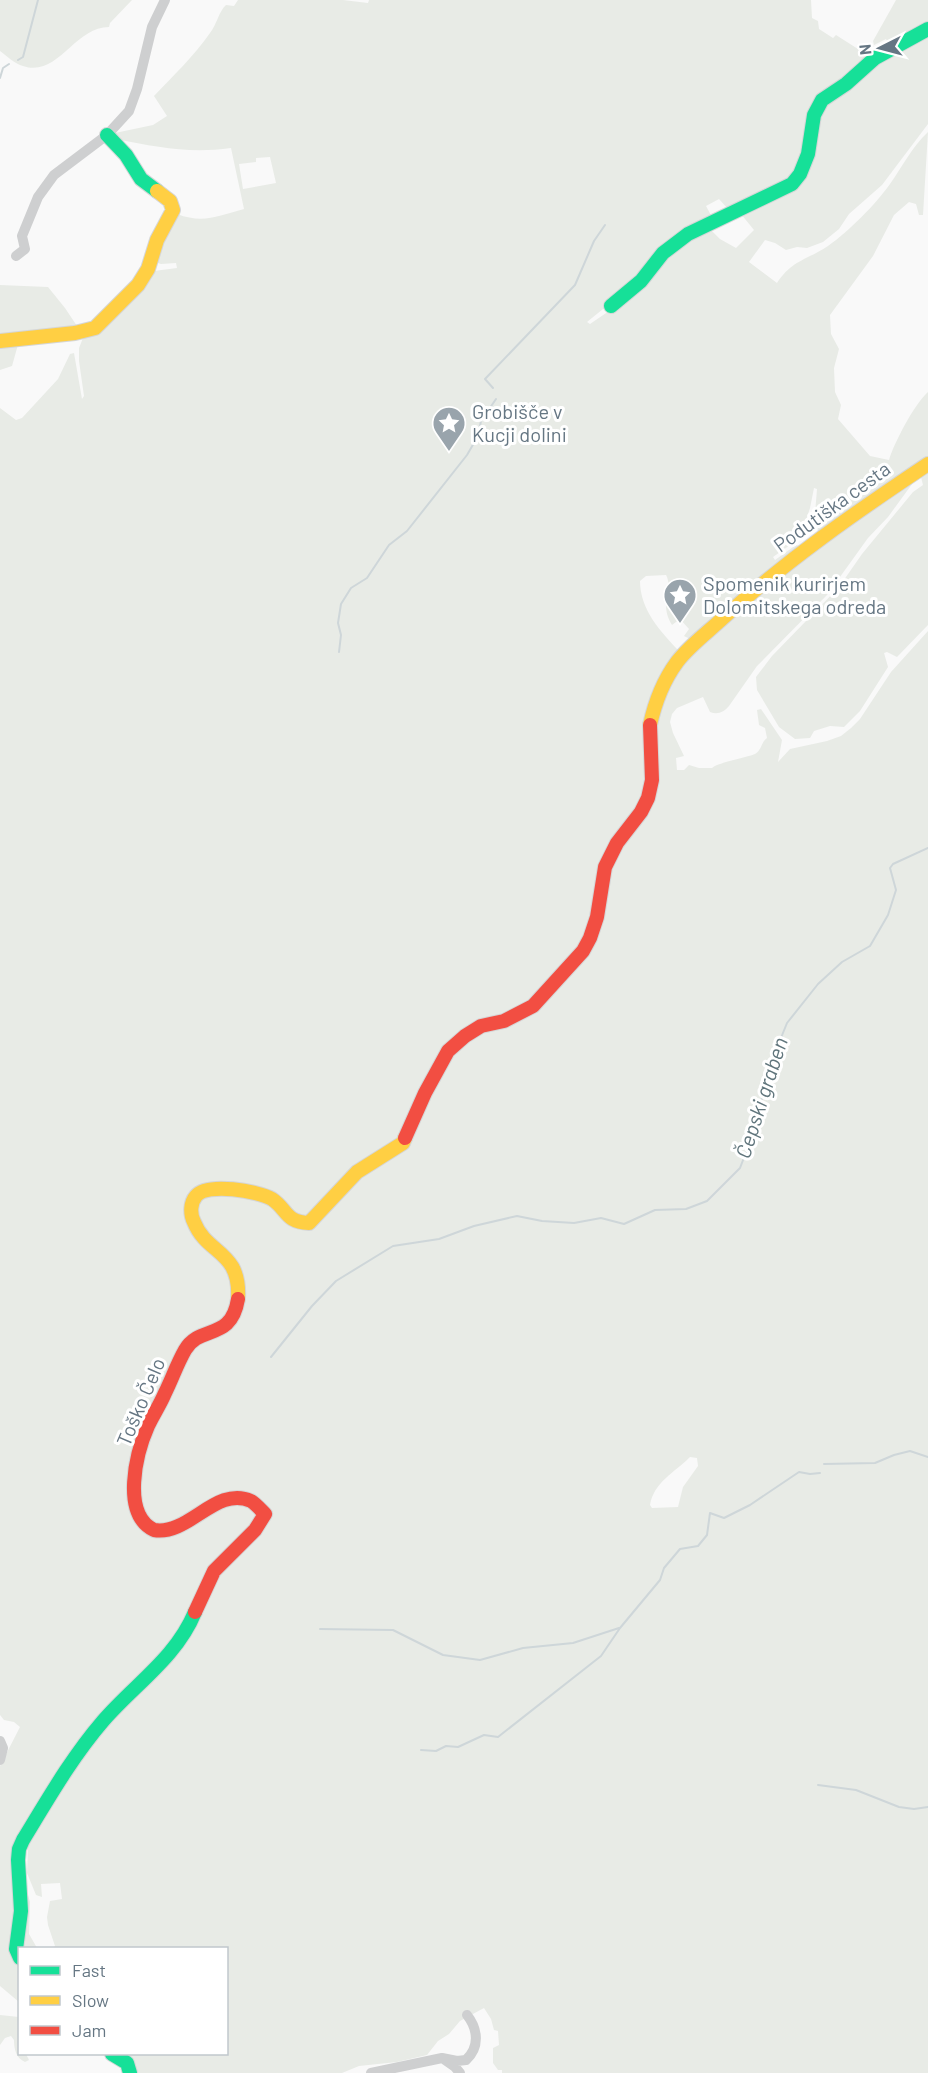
<svg xmlns="http://www.w3.org/2000/svg" width="928" height="2073" font-family="Barlow,sans-serif">
<style>
.green{fill:#e8ebe6;fill-rule:evenodd}
.lines{fill:none;stroke-linecap:round;stroke-linejoin:round}
.stream{stroke:#ced6d9;stroke-width:2}
.fast-casing{stroke:#d5d6d7;stroke-width:16}
.slow-casing{stroke:#d5d6d7;stroke-width:16}
.jam-casing{stroke:#d5d6d7;stroke-width:16}
.street{stroke:#cecfd0;stroke-width:10}
.fast{stroke:#16e098;stroke-width:14}
.slow{stroke:#ffcf43;stroke-width:14}
.jam{stroke:#f24e42;stroke-width:14}
.labels{text-anchor:middle;stroke-width:6;stroke-linejoin:round;paint-order:stroke}
.poi-label{font-size:20px;fill:#657683;stroke:#fff;text-anchor:start}
.street-label{font-size:20px;fill:#657683;stroke:#fff}
.water-label{font-size:21px;font-style:italic;fill:#60757c;stroke:#fff}
</style>
<rect width="100%" height="100%" fill="#f9f9f9"/>
<!-- green -->
<path class="green" d="M0,0H132L110,23L109,27C74,27 58,78 23,66C15,64 7,56 0,51Z
M238,0H343L368,3L369,0H811L812,18L818,21L819,29L833,38L836,35L858,49L868,46L873,52L874,56L846,81L819,100L813,113L808,150L799,171L791,183L744,204L728,209L719,199L706,206L713,219L690,230L669,246L659,255L640,279L587,322L590,324L612,309L622,297L642,283L657,262L681,241L708,225L794,184C816,158 807,143 816,116C822,98 835,95 848,85C859,77 867,65 879,58C895,48 912,41 928,32V124L882,185L849,214L839,229L823,242L807,248L797,247L786,250L775,243L765,240L749,262L777,283C792,260 807,260 828,246C849,231 875,205 890,184C902,167 912,147 928,132L923,215H919L916,204L909,202L894,215L873,256L830,315L831,334L839,349L834,368L835,392L841,405L838,419L870,456L889,460C894,443 915,403 928,392V460L881,490L819,533L816,527L822,516L820,513L815,514L817,489L814,488L810,508L800,538L773,557L775,560L796,545L803,547L749,590L694,641L684,636L689,629L680,619L672,625C658,603 674,589 666,575L646,576L640,581C640,610 661,632 680,652C662,672 645,701 645,729C645,752 651,774 644,797C637,821 612,840 602,866C594,889 597,915 587,937C579,955 546,988 531,1002C524,1008 511,1014 503,1017C488,1022 472,1022 461,1033C442,1049 428,1074 419,1097C413,1111 409,1126 401,1138C392,1150 375,1155 363,1163C340,1179 327,1205 305,1220L297,1219C291,1212 283,1200 275,1195C268,1191 256,1190 248,1189C228,1185 184,1176 186,1209C188,1239 223,1245 232,1270C233,1274 233,1280 234,1284C235,1290 236,1296 234,1302C227,1327 218,1326 195,1332L180,1354L144,1423L136,1447L132,1473L133,1513L140,1525L155,1536L171,1535L218,1508L240,1504L259,1510L260,1518L235,1539L209,1568L178,1638L102,1717L69,1758L44,1795L15,1846L13,1863L18,1904L13,1950L19,1967V2002L0,1986V1766L20,1727L14,1722L4,1720L0,1715V408L16,420L22,418L58,379L70,354L74,353L82,399L84,396L79,361V348L83,338L98,330L135,293L148,276L154,271L177,268L176,263L161,264L155,262C152,247 165,230 172,217L177,214C203,224 218,216 244,209L231,148C189,154 157,147 116,139L115,133L153,125L167,116L154,96C173,76 194,56 210,33C217,24 219,11 226,5L234,6ZM270,157L276,183L243,189L239,164L256,162V158ZM741,214L754,230L736,248L720,239L710,229Z
M896,0H928V26L889,46L886,39L874,45L873,41Z
M0,285L48,287L65,308L79,329L0,339Z
M19,341L12,366L0,370V343Z
M928,470V625L897,657L887,652L884,653L888,667L860,711L844,727L830,726L814,731L810,738L795,739L779,727L757,690L756,677L772,656L839,587L862,554L913,492L923,485L921,477Z
M915,480L888,517L868,538L827,595L757,666L729,706C724,712 718,715 710,712L703,697L677,708L672,714L670,722L673,733L684,756L676,758L677,770H684L689,765L699,768H712C719,762 745,758 755,754C762,750 761,742 767,738L765,728L759,725L757,710L761,709L782,740L778,762L790,749L827,741L841,736L851,728L860,719L891,672L928,631V2073H502V2070H498L493,2063V2048L499,2045L498,2031L494,2030L491,2019L484,2008L460,2021L449,2034L438,2041L427,2055L397,2062L359,2066L342,2073H135L120,2054H226V1948H53L55,1946L48,1925L47,1917L50,1901L62,1899L60,1883L41,1884L42,1897L36,1895L27,1873L28,1848L40,1815L77,1762L150,1678L220,1569L268,1522L241,1494L175,1523L157,1526L148,1520L139,1493L145,1447L187,1356L199,1340L225,1334L243,1298L205,1231L194,1206L211,1192C222,1195 263,1199 271,1204C285,1216 285,1230 307,1229L358,1177L384,1162L448,1058L480,1032L503,1027L581,960L604,884L617,852L643,817L652,731L673,673L807,552ZM690,1457L697,1458L698,1466L683,1487L678,1507L652,1508L650,1505C654,1482 674,1473 690,1457Z
M26,1888L30,1902L29,1934L37,1948H21Z
M0,2015L19,2017L20,2054H26L29,2060L25,2062C16,2058 14,2049 14,2040L11,2036L5,2038L0,2045Z"/>
<g class="lines">
<!-- stream -->
<path class="stream" d="M18,60L23,57L38,0
M0,78L3,68L9,64
M493,388L485,379L575,285L594,241L605,225
M339,652L341,635L338,623L341,604L351,588L367,578L389,545L407,531L467,455L478,436L481,421L496,399
M271,1357L312,1306L336,1281L393,1246L439,1239L474,1226L517,1216L542,1221L574,1223L601,1218L624,1224L655,1210L686,1209L707,1201L740,1168L756,1126L768,1070L787,1023L818,984L842,962L870,946L888,915L896,890L890,868L893,864L928,848
M824,1464L875,1463L894,1455L910,1451L928,1457
M320,1629L393,1630L443,1655L480,1660L523,1648L573,1643L619,1628
M421,1750L436,1751L446,1746L458,1747L484,1735L498,1737L601,1656L620,1628L660,1580L664,1568L680,1549L698,1546L707,1535L710,1513L724,1518L750,1505L799,1472L810,1474L820,1473
M818,1785L856,1790L899,1807L914,1809L928,1807"/>
<defs>
<path id="fast" d="M107,135L126,155L141,179L157,191
M611,306L641,281L663,253L688,234L792,184L800,174L808,154L814,115L822,100L846,84L875,58L928,29
M20,1958L16,1949L21,1911L18,1860L19,1849L23,1840C48,1799 72,1757 103,1721C135,1684 176,1658 195,1612
M112,2054L127,2063L130,2073"/>
<path id="slow" d="M0,341L75,333L95,328L138,285L148,269L157,240L173,210L170,201L157,191
M650,725C655,702 663,681 677,662C689,646 708,632 723,618C787,560 856,512 928,464
M238,1299C241,1250 207,1255 194,1222C190,1214 190,1203 196,1196C207,1182 258,1191 272,1199C288,1210 285,1222 309,1223L357,1172L403,1143L405,1138"/>
<path id="jam" d="M405,1138L425,1093L448,1051L465,1036L481,1026L504,1021L533,1006L583,951L590,938L597,917L605,867L617,843L641,812L648,798L652,780L650,725
M195,1612L214,1571L255,1530L265,1514C261,1510 256,1504 251,1501C216,1485 189,1536 154,1530C121,1514 136,1453 148,1426C153,1415 160,1405 165,1393C172,1379 177,1364 185,1350C200,1324 231,1342 238,1299"/>
</defs>
<!-- fast casing -->
<use href="#fast" class="fast-casing"/>
<!-- slow casing -->
<use href="#slow" class="slow-casing"/>
<!-- jam casing -->
<use href="#jam" class="jam-casing"/>
<!-- street -->
<path class="street" d="M16,256L25,249L22,236L38,197L54,175L107,135L129,111L137,89L152,27L165,0
M0,1741L3,1748L0,1760
M445,2060L455,2067L460,2073
M371,2073L442,2058L457,2061L466,2060C480,2047 478,2029 467,2015"/>
<!-- fast -->
<use href="#fast" class="fast"/>
<!-- slow -->
<use href="#slow" class="slow"/>
<!-- jam -->
<use href="#jam" class="jam"/>
</g>
<!-- icons -->
<defs>
<symbol id="sight-pin" viewBox="-11 -11 22 30"><path d="M0 17L-7.5 6A9.5 9.5 0 1 1 7.5 6Z" fill="#99a4ac" stroke="#fff"/><path d="M0-6L1.8-2.2L6-1.7L2.9 1.2L3.7 5.4L0 3.3L-3.7 5.4L-2.9 1.2L-6-1.7L-1.8-2.2Z" fill="#fff"/></symbol>
</defs>
<g fill-rule="evenodd">
<use href="#sight-pin" x="430" y="404" width="38" height="52"/>
<use href="#sight-pin" x="661" y="576" width="38" height="52"/>
</g>
<g class="labels">
<!-- poi labels -->
<g class="poi-label">
<text x="472" y="419">Grobišče v<tspan x="472" dy="23">Kucji dolini</tspan></text>
<text x="703" y="591">Spomenik kurirjem<tspan x="703" dy="23">Dolomitskega odreda</tspan></text>
</g>
<!-- street labels -->
<g class="street-label">
<text transform="translate(832 507) rotate(-36)" y="7">Podutiška cesta</text>
<text transform="translate(141 1402) rotate(-67)" y="7">Toško Čelo</text>
</g>
<!-- water labels -->
<g class="water-label">
<text transform="translate(762 1098) rotate(-72)" y="7">Čepski graben</text>
</g>
</g>
<!-- legend -->
<rect x="18" y="1947" width="210" height="108" fill="#ffffff" stroke="#c1c8cd" stroke-width="1.5"/>
<rect x="30" y="1966" width="30" height="9" fill="#16e098" stroke="#c1c8cd" stroke-width="1.5"/>
<text x="72" y="1977" font-size="18" fill="#657683">Fast</text>
<rect x="30" y="1996" width="30" height="9" fill="#ffcf43" stroke="#c1c8cd" stroke-width="1.5"/>
<text x="72" y="2007" font-size="18" fill="#657683">Slow</text>
<rect x="30" y="2026" width="30" height="9" fill="#f24e42" stroke="#c1c8cd" stroke-width="1.5"/>
<text x="72" y="2037" font-size="18" fill="#657683">Jam</text>
<!-- north arrow -->
<g transform="translate(880 48) rotate(264)" stroke="#ffffff" stroke-width="4.5" paint-order="stroke">
<path d="M0-4.5L10 22L0 15L-10 22Z" fill="#657683"/>
<text y="-9" font-size="16" font-weight="bold" text-anchor="middle" fill="#657683">N</text>
</g>
</svg>
